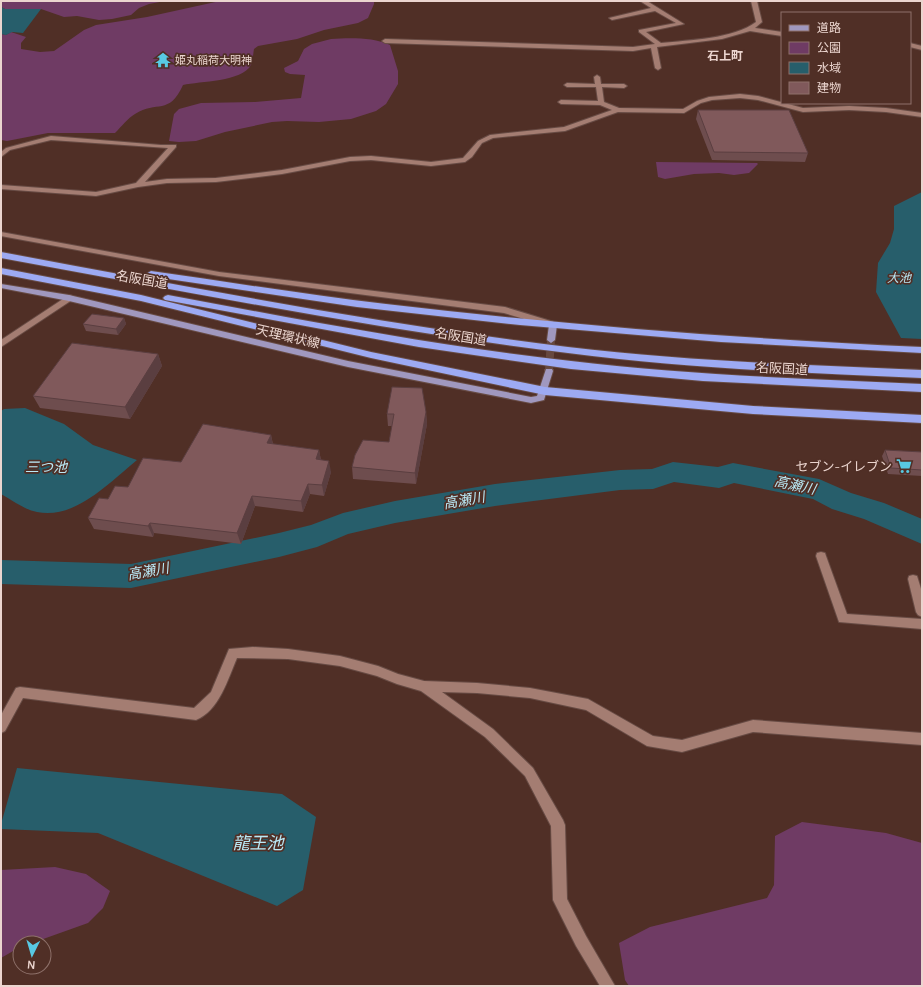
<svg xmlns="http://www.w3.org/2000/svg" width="923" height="987" font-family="Manrope,'Noto Sans JP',sans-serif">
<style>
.green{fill:#6f3b64}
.water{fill:#275e6b}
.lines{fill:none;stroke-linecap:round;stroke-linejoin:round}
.river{fill:#275e6b;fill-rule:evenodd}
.primary-tunnel-far1{stroke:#67483f;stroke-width:8;stroke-dasharray:8 4;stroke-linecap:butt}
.primary-tunnel{stroke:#67483f;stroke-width:10;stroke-dasharray:10 5;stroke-linecap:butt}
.street-casing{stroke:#674b44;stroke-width:2}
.secondary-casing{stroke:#674b44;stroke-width:2}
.primary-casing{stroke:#674b44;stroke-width:2}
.highway-casing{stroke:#674b44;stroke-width:2}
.street{fill:#a47d72;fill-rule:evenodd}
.secondary{fill:#a47d72;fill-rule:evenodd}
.primary{fill:#a098bf;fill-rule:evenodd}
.highway{fill:#9daaf3;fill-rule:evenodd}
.wall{fill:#6e4d4e}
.shaded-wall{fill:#5a3e40}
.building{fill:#80595b;stroke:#5a3e40}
.labels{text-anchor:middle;stroke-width:3.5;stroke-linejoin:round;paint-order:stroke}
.far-poi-label{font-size:11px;fill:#ebd5cf;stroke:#502f26;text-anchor:start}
.far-neighbourhood-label{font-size:12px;font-weight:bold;fill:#ebd5cf;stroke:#502f26}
.far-water-label{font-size:12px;font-style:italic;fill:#b9e9f6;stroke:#502f26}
.street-label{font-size:13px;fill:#ebd5cf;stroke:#502f26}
.poi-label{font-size:13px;fill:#ebd5cf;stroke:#502f26;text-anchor:end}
.water-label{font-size:14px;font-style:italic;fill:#b9e9f6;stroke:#502f26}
.near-water-label{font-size:17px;font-style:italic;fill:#b9e9f6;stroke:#502f26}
</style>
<rect width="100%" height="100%" fill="#502f26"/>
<!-- green -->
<path class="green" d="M1,1H165L149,4L139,8L131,15L112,19L99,20L77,16L64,17L41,9H5L1,7Z
M220,1H374V4L368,18L358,23L324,30L297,39L258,46L254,49C253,54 253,61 251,65C242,82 200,81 183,85C169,116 157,100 135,114C128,118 121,127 115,133H48L7,141L1,140V34L6,35L11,32L26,37L21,43V49L40,52L54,51L84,30L96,25L147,17Z
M331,39C349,38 373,37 390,45L398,71V84L386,104L376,111L351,119L319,122L287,121L272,122L225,132L196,141L179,142L169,141L174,114L179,109L201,103L255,102L301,98L305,75L290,74L285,72L284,68L298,61L304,49L312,44Z
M656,162L757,163L758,164L749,173L734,175L719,173L694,174L665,179L658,177Z
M802,822L886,833L922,843V986H629L625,980L619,943L650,927L767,898L774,885L775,836Z
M55,867L86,874L110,891L103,908L88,923L32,943H20V947L1,958V870Z"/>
<!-- water -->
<path class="water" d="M1,7L5,9H41L23,33L12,32L6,35L1,34Z
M922,192V339L901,338L876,292L878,263L890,243L894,229V206Z
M25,408L64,424L93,445L137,460C110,482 75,520 37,512C25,510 12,500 1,494V411L4,409Z
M17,768L282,794L316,817L303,890L277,906L98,833L1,829V824Z"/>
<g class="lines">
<!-- river -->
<path class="river" d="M673,462L718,467L733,463L819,479L851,493L884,503L922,519V544L864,519L832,509L813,499L734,483L719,488L674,482L653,489L620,490L495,506L395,523L348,534L317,547L279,557L131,588L1,584V560L131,564L279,533L311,525L343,513L395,501L495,484L620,470L652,469Z"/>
<!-- primary-tunnel-far1 -->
<path class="primary-tunnel-far1" d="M549,370L551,340"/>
<!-- primary-tunnel -->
<path class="primary-tunnel" d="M549,371V369"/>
<defs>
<path id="street" d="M640,1H647L684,24L646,32L661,43C690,40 733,39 756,22L751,1H757L762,22L755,28L782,32V36L750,31L722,39L657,47L661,68L658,70L655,68L651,48L633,51L385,43L382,41L385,39L633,47L655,44L639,32V30L676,23L655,11L612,20L609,18L651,8Z
M910,43L922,46V50L910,47Z
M597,75L600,77L601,84H624L627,86L624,88L602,87L604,102L619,108L683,109L697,101L709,97L740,94L758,96L803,108L849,106L886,108L922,113V117L886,112L849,110L803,112L758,100L740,98L712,100L701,103L684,113L618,112L565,131L493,138L482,143L472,157L465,162L431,166L371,160L350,161L282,174L216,182L167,183L138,187L96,196L1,189V185L96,192L136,183L168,148L51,140L10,150L1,157V152L6,148L51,136L161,145H176V147L145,182L167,179L216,178L282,170L350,157L371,156L431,162L463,158L478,141L490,135L564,127L612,110L600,105L561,104L558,102L561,100L598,101L596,87H567L564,85L567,83L595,84L594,77Z
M821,552L825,553L826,556L847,614L922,619V629L839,622L816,556L817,553Z
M913,575L917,576L922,592V617L918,615L916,612L908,579L909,576Z
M253,647L288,649L340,656L378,666L398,674L424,681L477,683L530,688L588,699L653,736L682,740L753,720L922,733V745L753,732L682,752L647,746L586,710L530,698L477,693L442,692L493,729L533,768L563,820L565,825L567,899L586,936L615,986H600L576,946L553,900L551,826L525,776L485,737L421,691L397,684L377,676L340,666L288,659L237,658C228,679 219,711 196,720L23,698L5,731L1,733V715L16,688L20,687L194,708L211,692L229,649Z"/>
<path id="secondary" d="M1,232L219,272L505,307L554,322L555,324L551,327L504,313L219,276L1,236Z
M69,295L72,296V300L1,347V340Z"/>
<path id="primary" d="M1,284L69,295L348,361L531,397L537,396L546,369H552L553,371L544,400L531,403L348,367L69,301L1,288Z
M553,322L557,325L555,340L551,343L547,340L549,325Z"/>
<path id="highway" d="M1,252C189,287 378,324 568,347C685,361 804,365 922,370V378C804,373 685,368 568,353C378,330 189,292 1,258Z
M1,268L141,295L371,352L545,387L753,406L922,415V423L753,414L545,395L371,358L141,301L1,274Z
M151,271C229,282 308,295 386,304C564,325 743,339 922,347V353L721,342L520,325L357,307L148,276L146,274Z
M168,295C302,320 436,346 571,361C688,375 805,379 922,384V392L703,381L571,369L419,347L165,300L163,298L165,296Z"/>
</defs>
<!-- street casing -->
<use href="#street" class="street-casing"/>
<!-- secondary casing -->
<use href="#secondary" class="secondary-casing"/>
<!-- primary casing -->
<use href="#primary" class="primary-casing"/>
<!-- highway casing -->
<use href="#highway" class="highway-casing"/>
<!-- street -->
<use href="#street" class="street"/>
<!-- secondary -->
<use href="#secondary" class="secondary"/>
<!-- primary -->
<use href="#primary" class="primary"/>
<!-- highway -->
<use href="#highway" class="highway"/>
</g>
<!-- wall -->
<path class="wall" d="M698,110L808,153L805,162L712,160L696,119Z
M124,318L126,324L118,335L86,331L83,324Z
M158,354L162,366L130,419L40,408L33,396Z
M426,412L427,424L416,484L353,479L352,467L389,442L392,426H388L387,414Z
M271,435L273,444L319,450L321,460L331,472L324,496L310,494L303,512L255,506L241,544L154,533L153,537L94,529L88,518L108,499L128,487L181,462Z
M885,450L922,452V476L888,474L882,456Z"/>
<!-- shaded-wall -->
<path class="shaded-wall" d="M124,318L126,324L118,335L116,329Z
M158,354L162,366L130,419L125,407Z
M426,412L427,424L416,484L415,473Z
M271,435L273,446L267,443Z
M319,450L321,461L316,459Z
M329,461L331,472L324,496L322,485Z
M308,484L310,494L303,512L301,501Z
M252,496L255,506L241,544L237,533Z
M150,523L154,533L153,537L148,526Z"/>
<!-- building -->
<path class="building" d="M698,110H789L808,153L714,152Z
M92,314L124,318L116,329L83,324Z
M72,343L158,354L125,407L33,396Z
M392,387L422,388L426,412L415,473L352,467L355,455L363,440L389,442L394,414H387Z
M203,424L271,435L267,443L319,450L316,459L329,461L322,485L308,484L301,501L252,496L237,533L150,523L148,526L88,518L99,498L108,499L115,486L128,487L143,458L181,462Z
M885,450L922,452V470L891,468Z"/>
<!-- icons -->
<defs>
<symbol id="temple-bare" viewBox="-9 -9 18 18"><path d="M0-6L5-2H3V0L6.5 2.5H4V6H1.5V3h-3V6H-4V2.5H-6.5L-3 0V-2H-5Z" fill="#58c9e3" stroke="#502f26" stroke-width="2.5" paint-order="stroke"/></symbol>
<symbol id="supermarket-bare" viewBox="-9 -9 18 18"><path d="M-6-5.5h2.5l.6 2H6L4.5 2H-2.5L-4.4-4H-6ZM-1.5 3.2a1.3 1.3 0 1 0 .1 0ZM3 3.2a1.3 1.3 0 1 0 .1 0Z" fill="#58c9e3" stroke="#502f26" stroke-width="2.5" paint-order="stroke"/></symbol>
</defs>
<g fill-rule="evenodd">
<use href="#temple-bare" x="152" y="49" width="22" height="22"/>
<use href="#supermarket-bare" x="893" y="455" width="22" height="22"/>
</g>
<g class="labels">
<!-- far-poi labels -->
<g class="far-poi-label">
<text x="175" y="64">姫丸稲荷大明神</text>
</g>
<!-- far-neighbourhood labels -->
<g class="far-neighbourhood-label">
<text x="725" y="60">石上町</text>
</g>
<!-- far-water labels -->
<g class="far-water-label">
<text x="899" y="282">大池</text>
</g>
<!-- street labels -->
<g class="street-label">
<text transform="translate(142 279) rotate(10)" y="5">名阪国道</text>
<text transform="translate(288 336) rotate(13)" y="5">天理環状線</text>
<text transform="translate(461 336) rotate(9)" y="5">名阪国道</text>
<text transform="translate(782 368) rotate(3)" y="5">名阪国道</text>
</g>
<!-- poi labels -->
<g class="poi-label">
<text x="892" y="471">セブン-イレブン</text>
</g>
<!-- water labels -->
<g class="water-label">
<text x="46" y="472">三つ池</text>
<text transform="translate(795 485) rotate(12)" y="5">高瀬川</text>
<text transform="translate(464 500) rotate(-10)" y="5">高瀬川</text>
<text transform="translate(148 571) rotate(-10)" y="5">高瀬川</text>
</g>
<!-- near-water labels -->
<g class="near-water-label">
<text x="258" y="849">龍王池</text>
</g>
</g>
<!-- border -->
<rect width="923" height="987" fill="none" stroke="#ebd5cf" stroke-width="4"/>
<!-- legend -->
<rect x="781" y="12" width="130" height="92" fill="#502f26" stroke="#8e716a"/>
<rect x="789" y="25" width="20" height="6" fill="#a098bf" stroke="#8e716a"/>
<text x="817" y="32" font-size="12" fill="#ebd5cf">道路</text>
<rect x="789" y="42" width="20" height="12" fill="#6f3b64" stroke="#8e716a"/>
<text x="817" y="52" font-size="12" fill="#ebd5cf">公園</text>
<rect x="789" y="62" width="20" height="12" fill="#275e6b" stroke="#8e716a"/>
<text x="817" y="72" font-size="12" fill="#ebd5cf">水域</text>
<rect x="789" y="82" width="20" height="12" fill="#80595b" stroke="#8e716a"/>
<text x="817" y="92" font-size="12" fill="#ebd5cf">建物</text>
<!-- north arrow -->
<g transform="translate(32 955) rotate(185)"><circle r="19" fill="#502f26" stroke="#8e716a"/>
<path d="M0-3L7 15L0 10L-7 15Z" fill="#58c9e3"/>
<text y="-6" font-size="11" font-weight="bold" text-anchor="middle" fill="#ebd5cf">N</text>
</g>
</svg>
